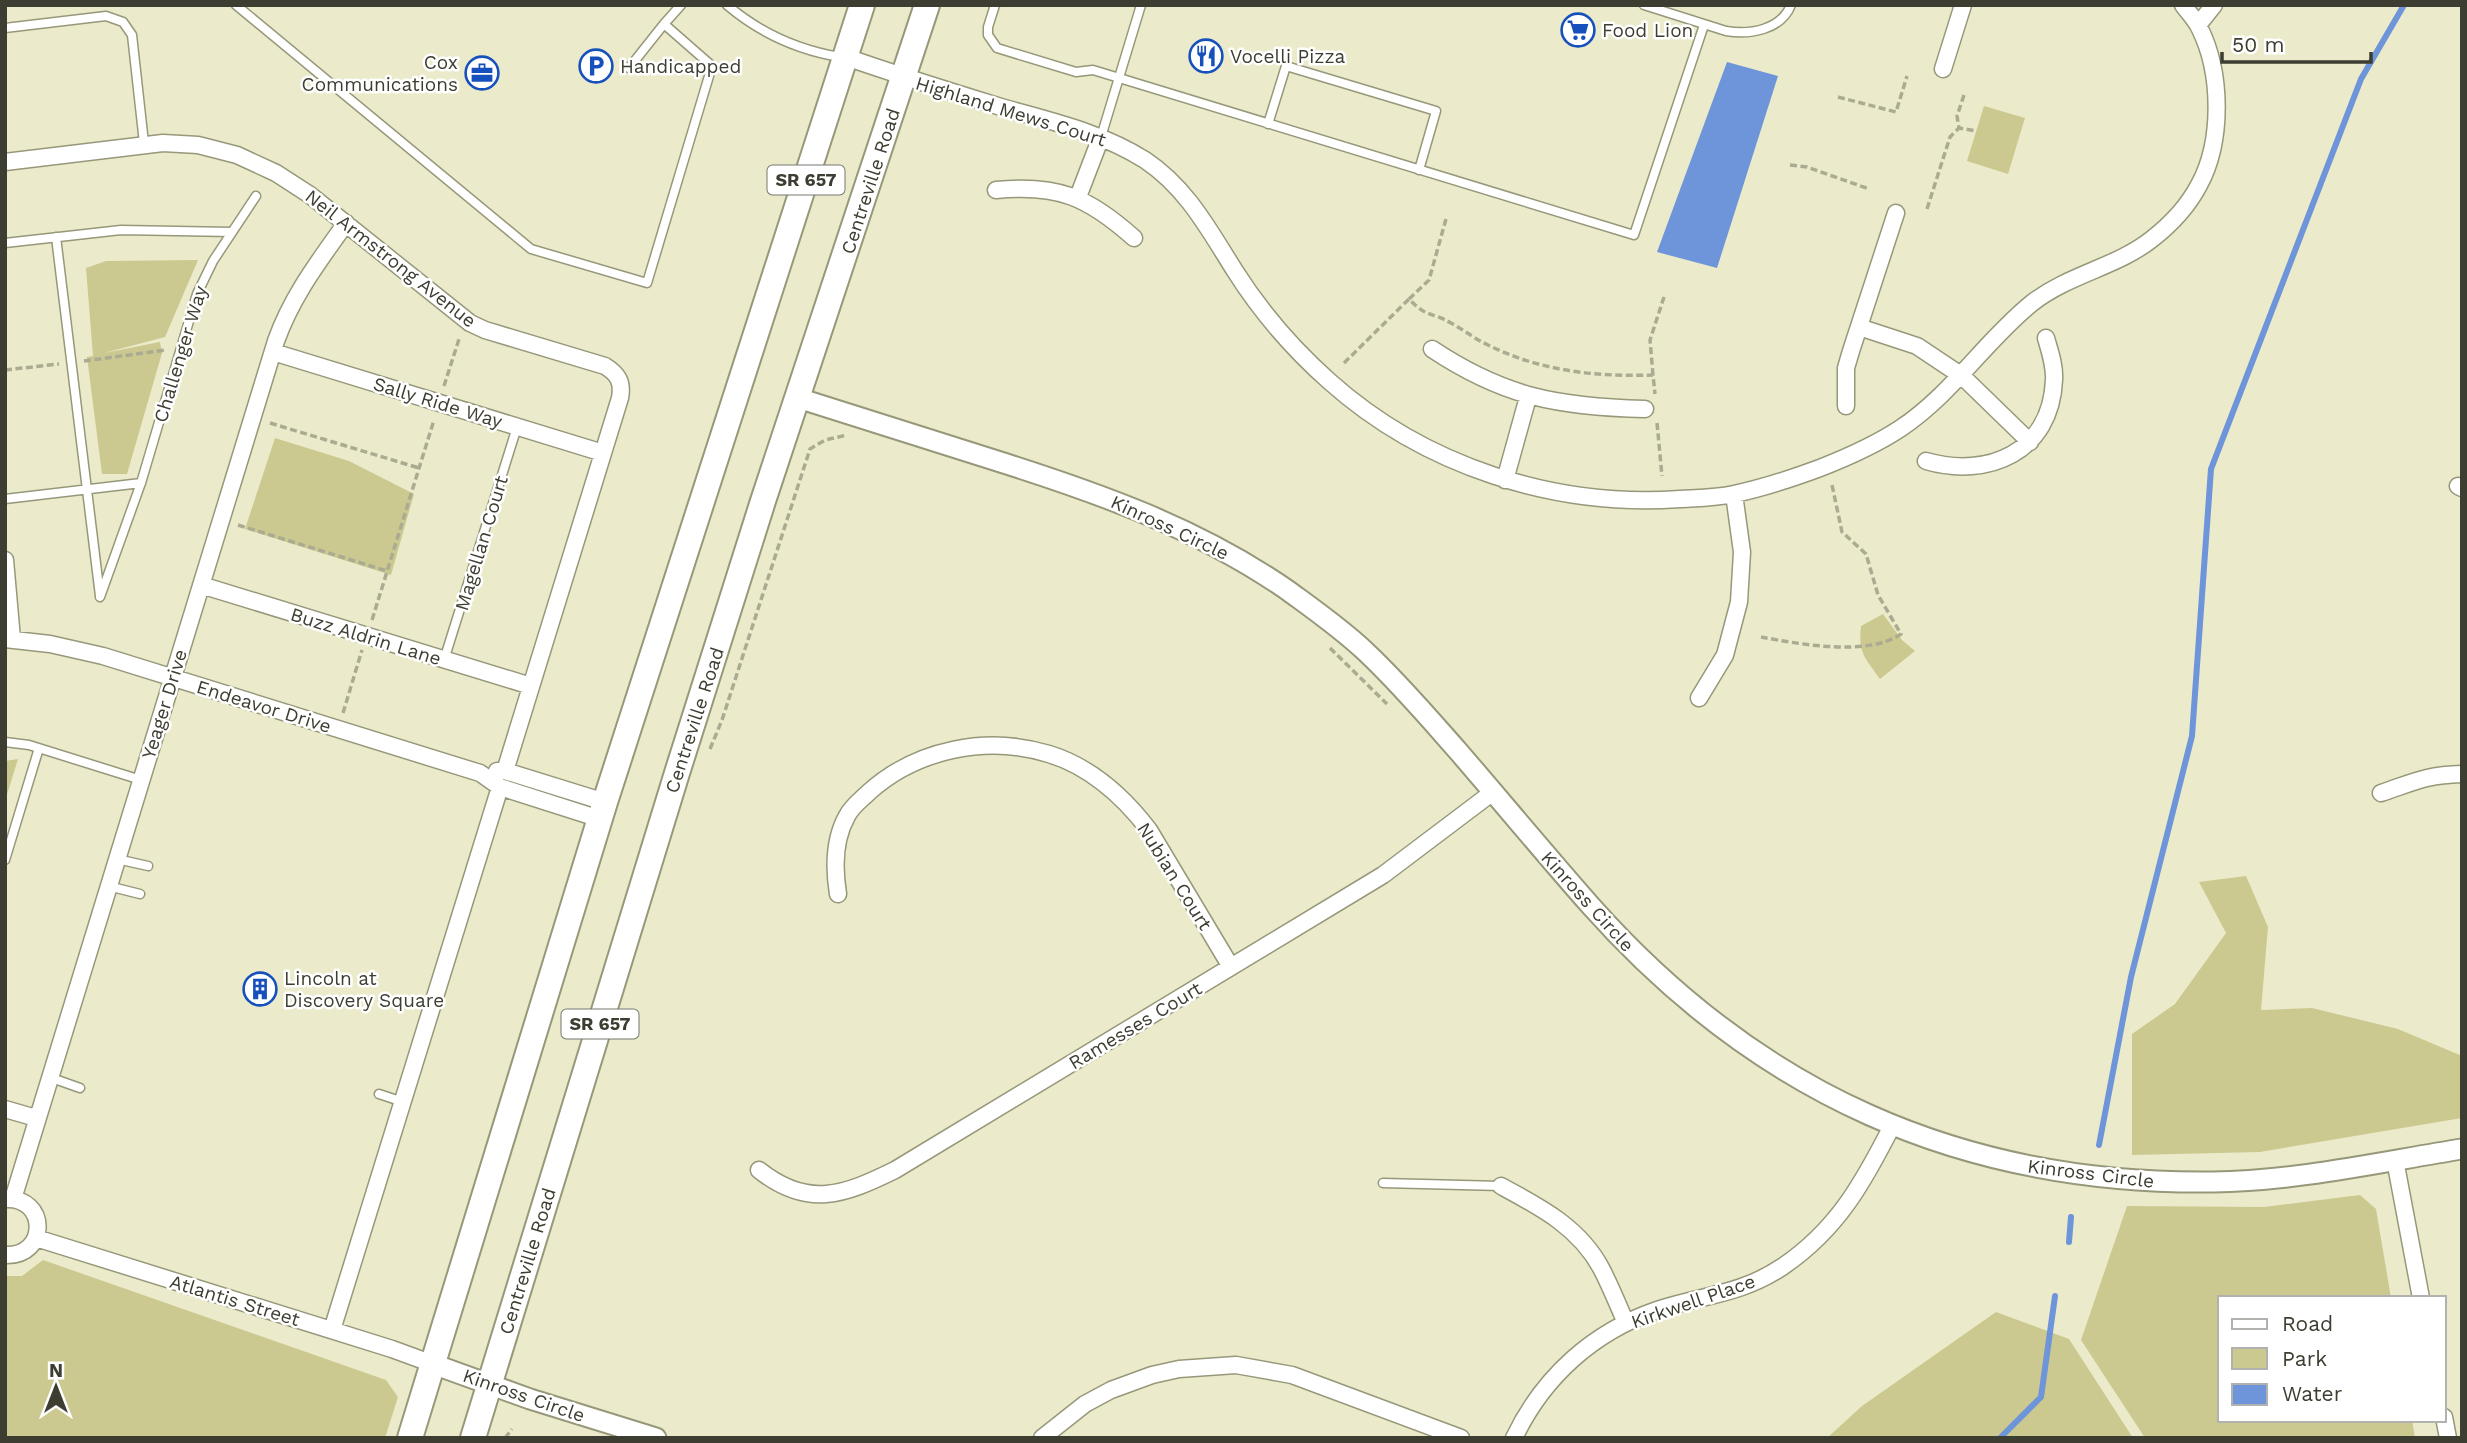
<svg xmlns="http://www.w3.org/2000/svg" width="2467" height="1443" font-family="'Work Sans',sans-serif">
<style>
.green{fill:#cbc98f}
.water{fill:#6e94d9}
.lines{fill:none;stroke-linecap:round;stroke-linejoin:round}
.stream{stroke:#6e94d9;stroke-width:6}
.service-casing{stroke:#97977a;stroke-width:11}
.minor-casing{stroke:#97977a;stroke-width:19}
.tertiary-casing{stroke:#97977a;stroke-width:23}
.primary-casing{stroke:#97977a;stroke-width:28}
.path{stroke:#abab92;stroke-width:3.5;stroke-dasharray:7 3.5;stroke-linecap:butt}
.service{stroke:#fff;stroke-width:8}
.minor{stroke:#fff;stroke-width:16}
.tertiary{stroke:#fff;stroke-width:19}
.primary{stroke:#fff;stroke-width:24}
.labels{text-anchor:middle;stroke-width:5;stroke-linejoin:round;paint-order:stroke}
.shield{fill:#fff;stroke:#77776f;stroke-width:2}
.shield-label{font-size:18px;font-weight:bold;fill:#3d3d31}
.poi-label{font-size:19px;fill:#3d3d31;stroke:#fff;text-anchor:start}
.street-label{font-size:19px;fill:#3d3d31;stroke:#fff}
</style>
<rect width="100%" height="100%" fill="#ebebcb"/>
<!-- green -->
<path class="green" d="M1984,106L2025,118L2008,174L1967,161Z
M198,260L165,337L104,353L160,342L162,353L127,474H102L87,357L93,356L86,268L106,261Z
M275,438L349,461L414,494L391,575L245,529Z
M1883,614L1902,640L1915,651L1880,679C1865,657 1858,654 1861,626Z
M18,759L5,801V761Z
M2246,876L2268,927L2261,1010L2312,1008L2398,1029L2462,1056V1118L2260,1152L2132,1155V1034L2175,1004L2226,933L2199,882Z
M2360,1195L2376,1209L2391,1298H2220V1420H2412L2415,1438H2145L2081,1340L2127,1206L2264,1207Z
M43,1260L386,1380L398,1397L385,1438H5V1276H22Z
M1996,1312L2069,1339L2133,1438H1827L1862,1406Z"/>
<!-- water -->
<path class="water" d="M1727,62L1778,76L1717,268L1657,252Z"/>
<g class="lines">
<!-- stream -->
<path class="stream" d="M2099,1145L2131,977L2192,736L2211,469L2361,79L2404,5
M2069,1242L2071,1217
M2000,1438L2041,1397L2055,1296"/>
<defs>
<path id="service" d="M236,5L531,249L647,283L712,66L664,24L681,5
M727,5C760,33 798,50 840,57
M995,5L988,27V35L997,48L1076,72L1093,70L1634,235L1704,25
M1644,5L1726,31C1750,35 1781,30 1791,5
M5,28L106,16L123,22L132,35L144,143
M629,68L664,24
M1268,124L1286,66L1436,111L1419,170
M1101,137L1141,5
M56,237L100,596
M5,243L121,230L232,232
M5,499L141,483
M100,597L141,483L197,294L213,261L256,196
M444,660L517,427
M5,742L29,745L141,780
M117,859L148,866
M5,860L39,748
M108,886L140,894
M49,1077L80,1088
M379,1094L403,1102
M1383,1183L1501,1186"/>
<path id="minor" d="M2198,25L2214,5
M846,57C897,75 949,91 1001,107C1050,121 1101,132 1145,160C1187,188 1209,230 1235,271C1261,312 1293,349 1329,381C1424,466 1554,508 1680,499C1698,498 1716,498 1734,494C1763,488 1793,478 1820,468C1848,457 1877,444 1901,428C1952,394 1985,341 2032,303C2069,274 2117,267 2152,239C2170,225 2188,206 2199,185C2223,141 2222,72 2199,27C2195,19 2188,12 2183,5
M1943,69L1963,5
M5,162L163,143L198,145L237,155L276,173L310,195L470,323L485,330L605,366C618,374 623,382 620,398L505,771
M996,190C1058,184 1088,197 1134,238
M1078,197L1101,137
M1859,327L1917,346L1962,376L2030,442
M1432,349C1504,397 1559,407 1645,409
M273,352L603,453
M1846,406V368L1851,351L1896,213
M1926,461C1988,479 2051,452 2054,380C2055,366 2050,352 2046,338
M1505,480L1528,397
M2458,486L2462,488
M5,560L12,639
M201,585L531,686
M5,639L50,644L103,656L480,773L500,787L600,819
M1699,698L1725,655L1739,602L1742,552L1734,494
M497,771H505L605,802
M2381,793C2414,782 2425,775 2462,774
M838,894C834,869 834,839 847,816C852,806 861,800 869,792C917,749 987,735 1049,754C1091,767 1123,796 1149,830L1231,967
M5,1109L36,1118
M2395,1160L2421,1298
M759,1170C808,1209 844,1195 895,1170L1383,875L1493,792
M1501,1186C1540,1207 1579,1227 1601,1268C1610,1285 1618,1305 1626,1323
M5,1199C48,1196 49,1257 5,1255
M13,1199L276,341C292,296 319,261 346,223
M36,1238L392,1349L433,1364
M332,1330L500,787
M2444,1417L2448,1438
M1042,1438L1085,1404L1111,1390L1152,1375L1179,1369L1236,1365L1292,1375L1461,1438
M1514,1438C1543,1377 1593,1332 1657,1310C1702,1295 1740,1295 1782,1267C1837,1230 1863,1183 1892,1126"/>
<path id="tertiary" d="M798,398C862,418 927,439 991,459C1096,492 1199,528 1290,592C1316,611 1343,630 1366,652C1399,683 1428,717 1458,751C1502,802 1545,854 1590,905C1757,1093 1961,1185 2213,1182C2296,1181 2380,1162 2462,1149
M433,1364L530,1399L656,1438"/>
<path id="primary" d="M410,1438L605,802L862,5
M473,1438L677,773L763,501L927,5"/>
</defs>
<!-- service casing -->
<use href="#service" class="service-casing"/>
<!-- minor casing -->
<use href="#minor" class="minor-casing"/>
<!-- tertiary casing -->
<use href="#tertiary" class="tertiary-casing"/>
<!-- primary casing -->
<use href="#primary" class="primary-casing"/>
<!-- path -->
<path class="path" d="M1964,95L1957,116L1959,128L1976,131
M1838,97L1896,112L1907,76
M1790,165L1807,167L1869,189
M1927,209L1950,137L1959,128
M1409,299L1429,280L1446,219
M84,361L166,350
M1344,363L1409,299C1427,318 1432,312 1451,323C1464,330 1475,339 1488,345C1540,371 1596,377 1653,375L1655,394
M5,370L59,364
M1653,375L1650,340L1664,297
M444,386L460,336
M270,423L419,468
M1657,423L1662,476
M238,525L387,571
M372,620L434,420
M1761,637C1799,644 1868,657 1901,634L1878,595L1866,554L1842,532L1832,485
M1330,648L1387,704
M343,713L362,650
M710,749L722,720L810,449L825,440L847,435
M505,1438L512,1429"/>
<!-- service -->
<use href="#service" class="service"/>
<!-- minor -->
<use href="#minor" class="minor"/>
<!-- tertiary -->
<use href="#tertiary" class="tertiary"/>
<!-- primary -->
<use href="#primary" class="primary"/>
</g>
<!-- icons -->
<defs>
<symbol id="supermarket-ring" viewBox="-11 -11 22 22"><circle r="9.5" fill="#fff" stroke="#1650bc" stroke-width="1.5"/><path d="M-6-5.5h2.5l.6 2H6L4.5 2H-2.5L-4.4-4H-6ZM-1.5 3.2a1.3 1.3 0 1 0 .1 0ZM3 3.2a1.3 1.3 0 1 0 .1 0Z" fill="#1650bc"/></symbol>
<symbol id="restaurant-ring" viewBox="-11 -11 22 22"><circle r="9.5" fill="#fff" stroke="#1650bc" stroke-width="1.5"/><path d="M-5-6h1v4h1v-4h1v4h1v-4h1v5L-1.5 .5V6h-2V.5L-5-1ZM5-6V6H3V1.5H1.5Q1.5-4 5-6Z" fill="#1650bc"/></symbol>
<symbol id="parking-ring" viewBox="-11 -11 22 22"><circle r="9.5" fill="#fff" stroke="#1650bc" stroke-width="1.5"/><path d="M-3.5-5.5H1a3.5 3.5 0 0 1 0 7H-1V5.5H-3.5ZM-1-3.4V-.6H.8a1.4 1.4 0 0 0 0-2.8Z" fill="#1650bc"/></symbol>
<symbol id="office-ring" viewBox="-11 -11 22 22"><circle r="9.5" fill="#fff" stroke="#1650bc" stroke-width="1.5"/><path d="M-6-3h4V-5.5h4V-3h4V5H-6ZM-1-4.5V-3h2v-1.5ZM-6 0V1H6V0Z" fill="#1650bc"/></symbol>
<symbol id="building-ring" viewBox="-11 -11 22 22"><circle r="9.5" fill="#fff" stroke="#1650bc" stroke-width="1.5"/><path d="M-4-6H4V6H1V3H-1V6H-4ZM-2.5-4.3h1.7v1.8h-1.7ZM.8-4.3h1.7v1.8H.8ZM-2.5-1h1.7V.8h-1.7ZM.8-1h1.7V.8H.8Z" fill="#1650bc"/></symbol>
</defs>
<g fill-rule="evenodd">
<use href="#supermarket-ring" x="1559" y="11" width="38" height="38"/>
<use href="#restaurant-ring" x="1187" y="37" width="38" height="38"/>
<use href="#parking-ring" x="577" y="47" width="38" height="38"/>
<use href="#office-ring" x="463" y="54" width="38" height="38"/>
<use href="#building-ring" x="241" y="970" width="38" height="38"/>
</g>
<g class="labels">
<!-- shield labels -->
<g class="shield">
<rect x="767.5" y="165.5" width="77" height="29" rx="5"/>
<rect x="561.5" y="1009.5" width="77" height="29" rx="5"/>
</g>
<g class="shield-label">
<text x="806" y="186">SR 657</text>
<text x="600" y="1030">SR 657</text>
</g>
<!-- poi labels -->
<g class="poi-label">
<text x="1602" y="37">Food Lion</text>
<text x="1230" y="63">Vocelli Pizza</text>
<text x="458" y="69" text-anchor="end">Cox<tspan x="458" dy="22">Communications</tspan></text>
<text x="620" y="73">Handicapped</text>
<text x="284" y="985">Lincoln at<tspan x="284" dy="22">Discovery Square</tspan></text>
</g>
<!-- street labels -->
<g class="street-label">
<text transform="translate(1011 111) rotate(17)" y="7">Highland Mews Court</text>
<text transform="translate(870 181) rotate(-72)" y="7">Centreville Road</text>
<text transform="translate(391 258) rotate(38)" y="7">Neil Armstrong Avenue</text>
<text transform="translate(180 354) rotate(-73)" y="7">Challenger Way</text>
<text transform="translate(438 402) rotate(17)" y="7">Sally Ride Way</text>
<text transform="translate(1170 527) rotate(25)" y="7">Kinross Circle</text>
<text transform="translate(481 543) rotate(-73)" y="7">Magellan Court</text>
<text transform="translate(366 636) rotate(17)" y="7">Buzz Aldrin Lane</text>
<text transform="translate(164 704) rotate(-73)" y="7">Yeager Drive</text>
<text transform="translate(264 706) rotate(17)" y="7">Endeavor Drive</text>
<text transform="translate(694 720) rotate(-72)" y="7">Centreville Road</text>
<text transform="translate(1175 876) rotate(58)" y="7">Nubian Court</text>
<text transform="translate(1588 901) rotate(48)" y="7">Kinross Circle</text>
<text transform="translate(1135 1025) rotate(-31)" y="7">Ramesses Court</text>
<text transform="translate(2091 1173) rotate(7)" y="7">Kinross Circle</text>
<text transform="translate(527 1261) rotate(-73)" y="7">Centreville Road</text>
<text transform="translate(235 1300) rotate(17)" y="7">Atlantis Street</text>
<text transform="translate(1693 1301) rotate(-19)" y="7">Kirkwell Place</text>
<text transform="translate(524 1395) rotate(19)" y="7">Kinross Circle</text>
</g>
</g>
<!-- border -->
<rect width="2467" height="1443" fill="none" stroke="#3d3d31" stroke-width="14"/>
<!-- legend -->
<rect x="2218" y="1296" width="228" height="126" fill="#ffffff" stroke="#b1b1ad" stroke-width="2"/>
<rect x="2232" y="1319" width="35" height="10" fill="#ffffff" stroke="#b1b1ad" stroke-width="2"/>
<text x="2282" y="1331" font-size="21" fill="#3d3d31">Road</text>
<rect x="2232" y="1348" width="35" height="21" fill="#cbc98f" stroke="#b1b1ad" stroke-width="2"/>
<text x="2282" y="1366" font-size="21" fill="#3d3d31">Park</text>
<rect x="2232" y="1384" width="35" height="21" fill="#6e94d9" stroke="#b1b1ad" stroke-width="2"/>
<text x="2282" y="1401" font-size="21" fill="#3d3d31">Water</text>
<!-- north arrow -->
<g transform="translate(56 1387)" stroke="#ffffff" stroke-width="5" paint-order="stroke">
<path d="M0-5L12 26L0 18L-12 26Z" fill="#3d3d31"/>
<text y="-10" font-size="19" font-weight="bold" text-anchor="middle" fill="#3d3d31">N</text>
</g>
<!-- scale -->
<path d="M2222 52v10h149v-10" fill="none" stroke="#3d3d31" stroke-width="3.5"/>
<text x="2232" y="52" font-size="21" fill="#3d3d31" stroke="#ffffff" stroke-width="5" paint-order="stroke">50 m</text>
</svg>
